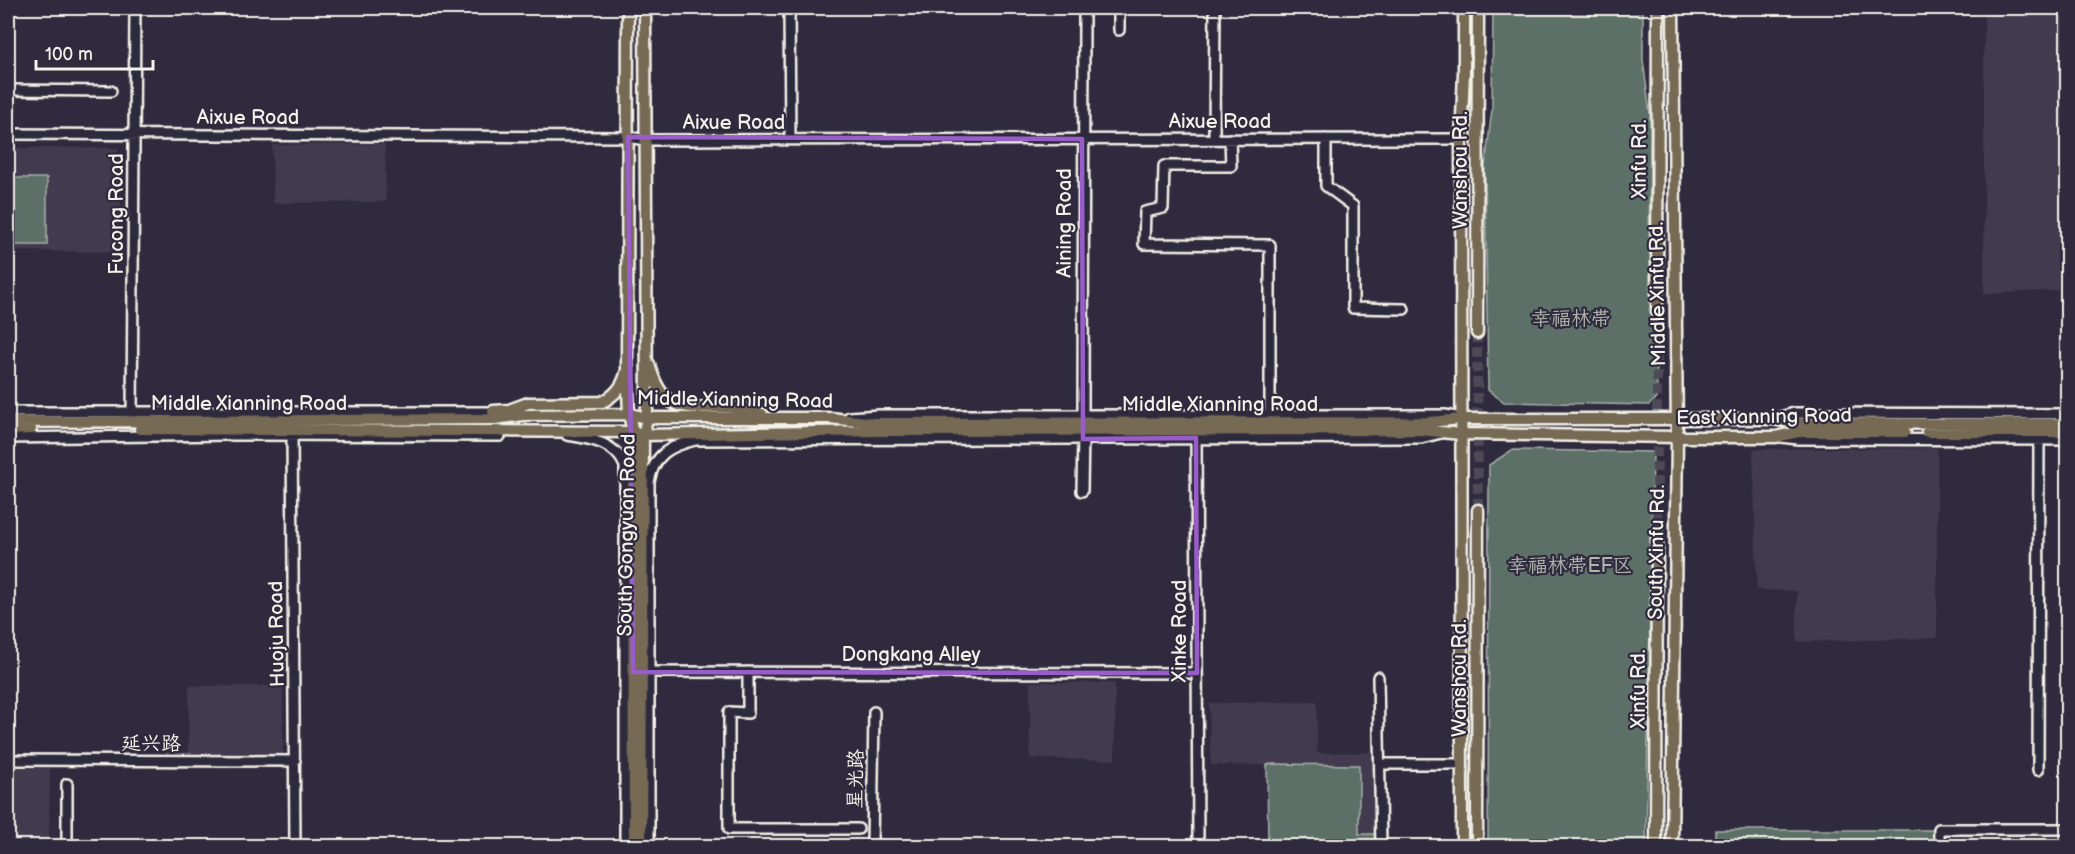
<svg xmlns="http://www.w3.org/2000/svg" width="2075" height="854" font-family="'Balsamiq Sans','LXGW WenKai TC',sans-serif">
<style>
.built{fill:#423a50}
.green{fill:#5c6f67;stroke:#a8b0a8;stroke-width:1.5}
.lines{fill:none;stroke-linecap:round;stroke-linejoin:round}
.major-tunnel{stroke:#4d4857;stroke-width:10;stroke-dasharray:10 5;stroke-linecap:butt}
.minor-casing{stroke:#f4f1e8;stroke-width:14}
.major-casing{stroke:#f4f1e8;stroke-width:15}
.minor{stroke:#2f2a3d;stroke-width:9}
.major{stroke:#766a55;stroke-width:10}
.marked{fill:none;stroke:#995dc9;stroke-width:4.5;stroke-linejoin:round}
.labels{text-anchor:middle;stroke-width:4.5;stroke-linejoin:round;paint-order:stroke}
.street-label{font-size:20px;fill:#f4f1e8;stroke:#2f2a3d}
.park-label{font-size:20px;fill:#b0b6ae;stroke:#2f2a3d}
</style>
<rect width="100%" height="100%" fill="#2f2a3d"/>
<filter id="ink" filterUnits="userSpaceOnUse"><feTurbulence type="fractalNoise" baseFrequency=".0167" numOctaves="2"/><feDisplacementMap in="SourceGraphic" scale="12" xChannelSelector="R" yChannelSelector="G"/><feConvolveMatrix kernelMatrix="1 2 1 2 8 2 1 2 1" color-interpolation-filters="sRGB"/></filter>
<g filter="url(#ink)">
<!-- built -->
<path class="built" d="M1984,8H2067V290L1984,294Z
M385,144L386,202L273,203L272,145Z
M8,148H118L123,252L8,251Z
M1937,448V638L1797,642V591L1757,590L1753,449Z
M1030,682L1115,683V760L1030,759Z
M189,686H283V754H188Z
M1317,701V753L1375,752L1376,846H1268L1267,765H1211L1209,703Z
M8,768H50L49,846H8Z"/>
<!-- green -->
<path class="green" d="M1493,8H1643V60L1650,114L1649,253L1655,259L1657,398L1649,405L1504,402L1488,390L1485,168L1492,109Z
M8,178H47V245H8Z
M1512,450L1653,452L1646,846H1488L1489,465Z
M1271,764L1359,765V834H1376V846H1268L1267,765Z
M1715,830H1935V846H1715Z"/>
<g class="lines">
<!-- major-tunnel -->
<path class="major-tunnel" d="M1477,333L1478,510
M1657,532V311"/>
<defs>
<path id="minor" d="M789,8L790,139
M1119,30V8
M8,90L111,91
M8,134L628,137L646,140L1461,139
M1214,139L1215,8
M1230,139L1231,166H1164L1163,208L1145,212L1144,244L1270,245V415
M1326,139V186L1353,206V308L1404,309
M8,412H500
M132,416L135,8
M849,417L879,415H1445L1456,417
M1083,419L1084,8
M1774,419L1794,413L2068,414
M292,432L295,846
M1196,432L1198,846
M567,435C590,439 615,442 625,466V846
M683,435L695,440L1421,438L1441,433
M1781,437L1798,439L2068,440
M8,438L230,435L500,436
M1082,491L1083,433
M636,672L1197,673
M748,672V713L729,712V829H858
M1378,677L1381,846
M8,760L295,761
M1380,764H1461
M2038,770L2039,440
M67,784V846
M649,846V482C654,454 670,446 695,440
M872,846L874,712
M1939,846V829H2068"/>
<path id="major" d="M628,8L627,367L629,414L633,432L634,846
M1657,311L1658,8
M1477,333L1478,8
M649,364C664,419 689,405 734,408C744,408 753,411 762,414
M493,411L509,410L528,403L602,402C614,396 623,387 626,373
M8,422L495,419L523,415L629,414L647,418H830L874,423L1430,422L1461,419H1773L1797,423L2068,424
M140,429L633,432L643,435L876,431L1420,430L1461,434L1677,437H1776L1798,432H1905
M8,430L31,429
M1927,432H2068
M641,846L643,435L647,418L645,8
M1462,846L1461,139L1464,73V8
M1477,846L1478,510
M1656,846L1657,532
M1672,846L1677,437L1673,8"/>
</defs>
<!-- minor casing -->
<use href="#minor" class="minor-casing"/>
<!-- major casing -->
<use href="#major" class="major-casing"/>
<!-- minor -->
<use href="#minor" class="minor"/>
<!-- major -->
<use href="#major" class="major"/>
</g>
</g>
<!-- marked area -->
<path class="marked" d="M628,137L1082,139L1083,439L1196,438L1197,673L633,672Z"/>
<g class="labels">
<!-- street labels -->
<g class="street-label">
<text x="248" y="124">Aixue Road</text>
<text x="1220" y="128">Aixue Road</text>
<text x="734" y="129">Aixue Road</text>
<text transform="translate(1639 159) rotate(-90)" y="7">Xinfu Rd.</text>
<text transform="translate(1460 170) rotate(-90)" y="7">Wanshou Rd.</text>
<text transform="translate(116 214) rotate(-90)" y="7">Fucong Road</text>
<text transform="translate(1064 223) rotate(-90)" y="7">Aining Road</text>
<text transform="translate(1657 294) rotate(-91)" y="7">Middle Xinfu Rd.</text>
<text transform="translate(735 399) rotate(1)" y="7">Middle Xianning Road</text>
<text x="249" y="410">Middle Xianning Road</text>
<text x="1220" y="411">Middle Xianning Road</text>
<text transform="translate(1764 416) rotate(-1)" y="7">East Xianning Road</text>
<text transform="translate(626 535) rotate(-89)" y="7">South Gongyuan Road</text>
<text transform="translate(1656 552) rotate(-89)" y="7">South Xinfu Rd.</text>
<text transform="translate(1179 631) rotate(-90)" y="7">Xinke Road</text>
<text transform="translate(276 634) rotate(-91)" y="7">Huoju Road</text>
<text x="911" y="661">Dongkang Alley</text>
<text transform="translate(1459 678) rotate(-90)" y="7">Wanshou Rd.</text>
<text transform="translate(1638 689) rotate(-90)" y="7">Xinfu Rd.</text>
<text x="151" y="750">延兴路</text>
<text transform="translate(855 779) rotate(-89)" y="7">星光路</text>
</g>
<!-- park labels -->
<g class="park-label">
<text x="1571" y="325">幸福林带</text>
<text x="1570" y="572">幸福林带EF区</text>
</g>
</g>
<!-- margin -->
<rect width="2075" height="854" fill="none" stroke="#2f2a3d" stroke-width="30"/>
<rect x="15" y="15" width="2045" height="824" fill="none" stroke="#f4f1e8" stroke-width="2" filter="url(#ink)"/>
<!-- scale -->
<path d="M36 60v9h117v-9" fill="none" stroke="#f4f1e8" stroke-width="3"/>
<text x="45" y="60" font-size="18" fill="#f4f1e8" stroke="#2f2a3d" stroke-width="4.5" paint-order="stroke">100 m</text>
</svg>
